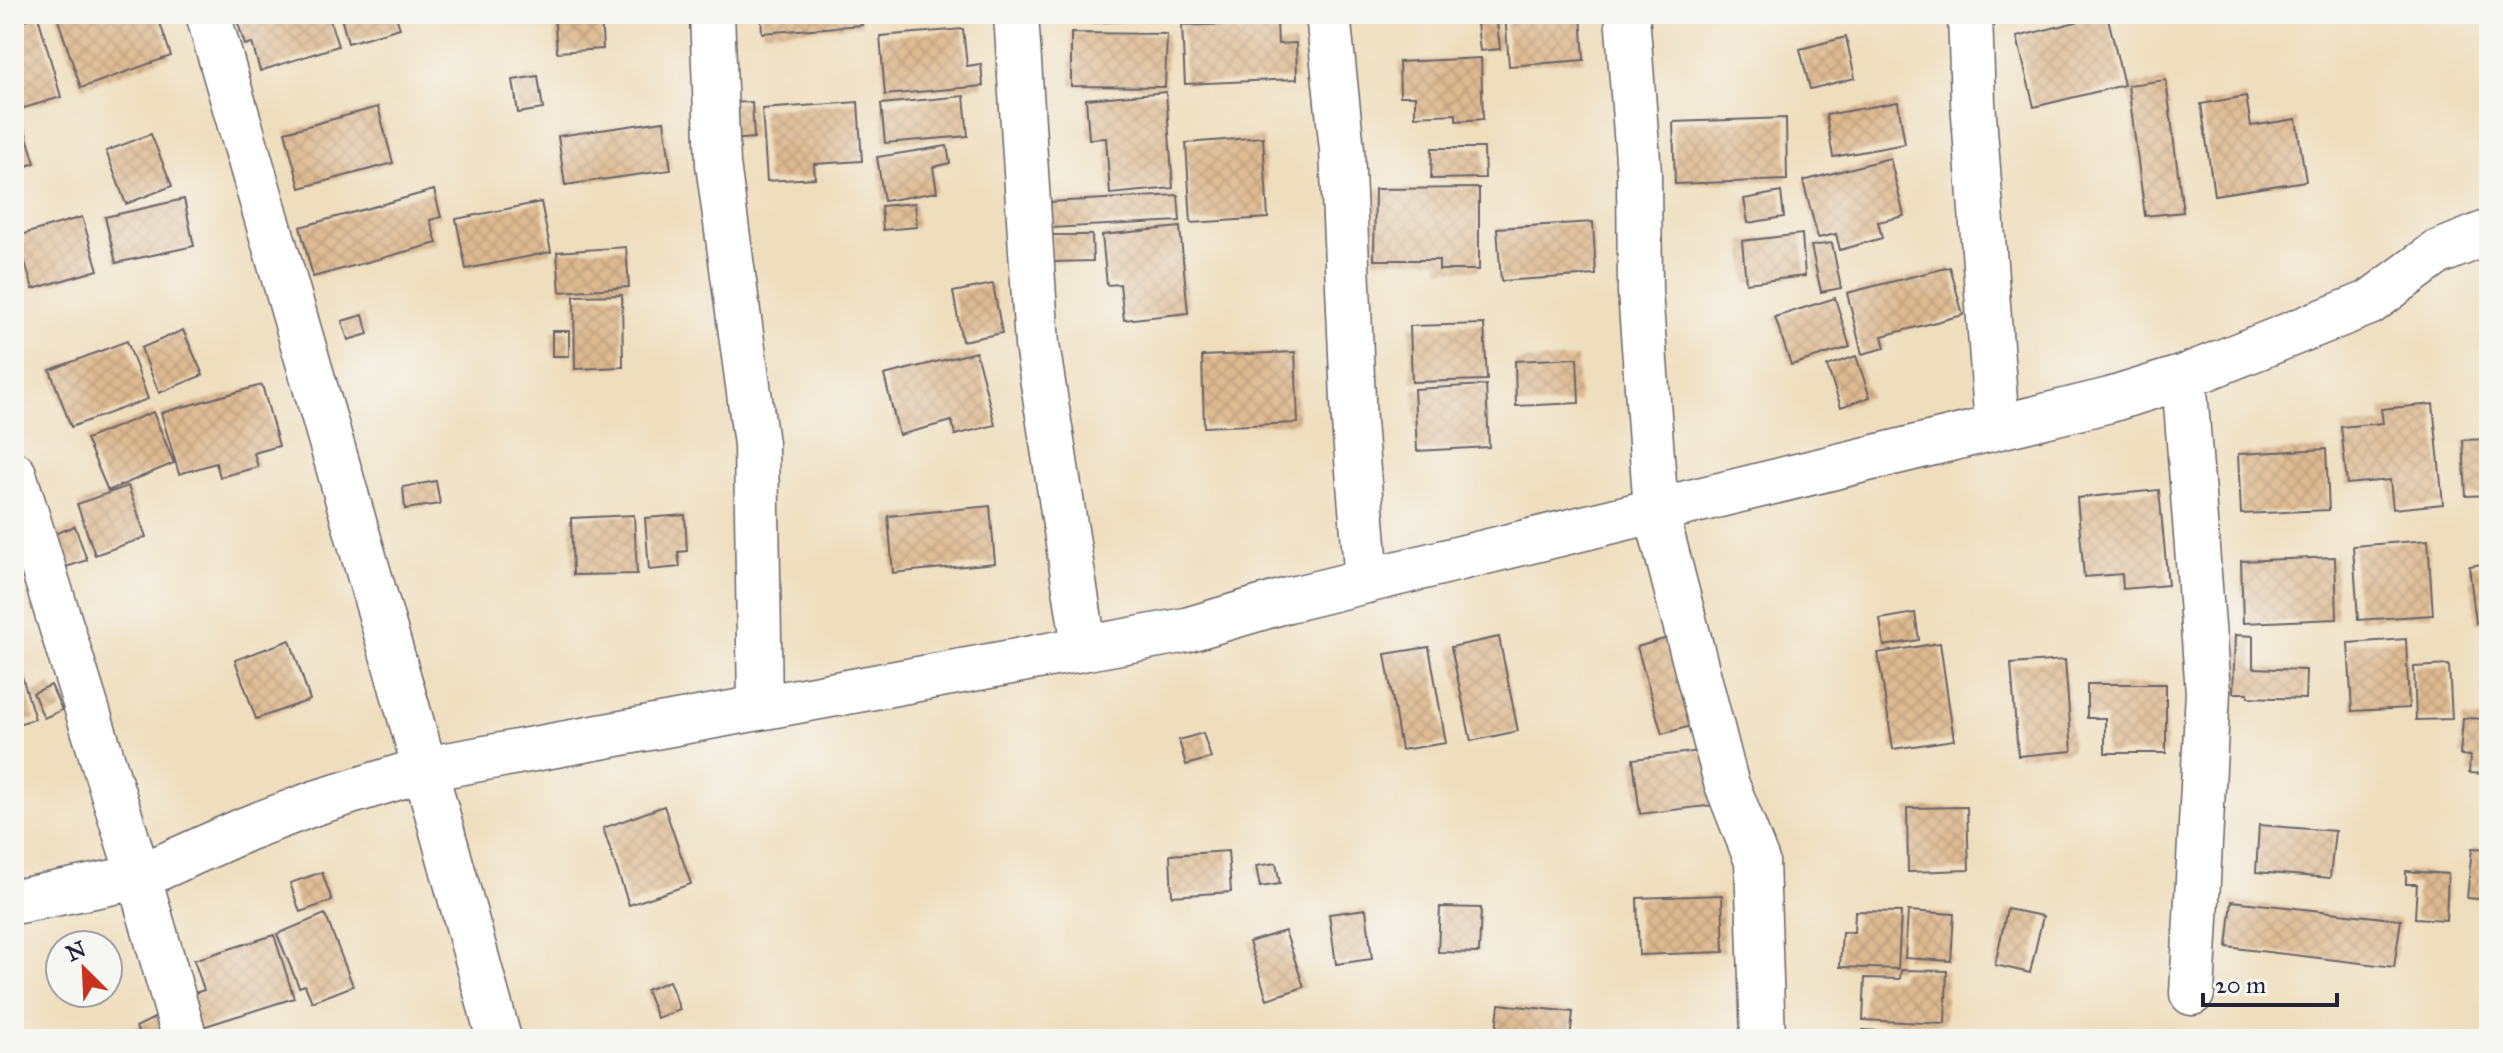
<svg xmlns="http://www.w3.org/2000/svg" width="2503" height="1053" font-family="'IM FELL Great Primer',serif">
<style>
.building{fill:url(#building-cross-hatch)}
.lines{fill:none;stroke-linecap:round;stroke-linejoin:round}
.minor-casing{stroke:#6a6468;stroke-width:47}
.minor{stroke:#fff;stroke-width:44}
</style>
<defs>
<pattern id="building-cross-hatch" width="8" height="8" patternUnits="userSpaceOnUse" patternTransform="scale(2)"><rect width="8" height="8" fill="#deba91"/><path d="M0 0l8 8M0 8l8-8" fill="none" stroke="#bea07e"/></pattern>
</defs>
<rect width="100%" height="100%" fill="#f6f6f2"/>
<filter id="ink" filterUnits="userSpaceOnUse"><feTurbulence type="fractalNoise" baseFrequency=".0125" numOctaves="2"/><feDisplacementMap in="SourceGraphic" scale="16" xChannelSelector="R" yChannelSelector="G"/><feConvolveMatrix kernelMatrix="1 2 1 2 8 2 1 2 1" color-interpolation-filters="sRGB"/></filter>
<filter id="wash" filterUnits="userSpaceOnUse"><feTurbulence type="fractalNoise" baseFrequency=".006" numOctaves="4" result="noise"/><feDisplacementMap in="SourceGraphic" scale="32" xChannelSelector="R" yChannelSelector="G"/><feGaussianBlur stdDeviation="1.8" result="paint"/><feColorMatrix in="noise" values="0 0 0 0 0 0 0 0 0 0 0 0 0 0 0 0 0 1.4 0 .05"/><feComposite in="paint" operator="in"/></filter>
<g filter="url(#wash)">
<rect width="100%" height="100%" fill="#efdebd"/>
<g id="blocks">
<!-- building -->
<path class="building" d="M56,14H157L171,56L81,88Z
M246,14H328L338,46L260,71L252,43L245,45L236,17Z
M340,14H395L400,28L348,43Z
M554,14H601L603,49L557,52Z
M761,14H861L862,25L762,33Z
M1056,14H1171V19L1087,23L1086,16L1056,18Z
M1476,14H1496L1500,49L1480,51Z
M1505,14H1581L1584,60L1509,66Z
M2107,14L2124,85L2034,107L2017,37Z
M38,16L61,97L14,111V23Z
M1277,22L1278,44L1296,43L1297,79L1185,84L1182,26Z
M963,29L967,66L981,64L983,86L885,95L880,36Z
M1071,33L1167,34L1165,87L1071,86Z
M1846,37L1855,78L1810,89L1800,49Z
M1481,58L1483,119L1456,121V114L1415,116V96H1400L1399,62Z
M538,76L543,109L518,113L513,80Z
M2166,80L2183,212L2145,216L2128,85Z
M1166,92L1173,188L1110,194L1106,138L1089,139L1086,99Z
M964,96L968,136L885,143L881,104Z
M2246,96L2251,126L2296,119L2306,181L2214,195L2201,104Z
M752,102L754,138L729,140L727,103Z
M858,102L862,161L814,164L815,178L767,181L762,109Z
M1898,102L1905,144L1833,157L1826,115Z
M378,107L393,163L300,188L285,132Z
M1786,118L1787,180L1675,184L1673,122Z
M664,121L671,170L565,185L558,136Z
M23,124L35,163L14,170V127Z
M151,134L172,186L126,204L106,151Z
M1263,137L1268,218L1191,223L1186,143Z
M947,146L950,163L933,167L937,192L884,201L877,157Z
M1432,148H1484L1485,178L1431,179Z
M1890,158L1904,216L1878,222L1882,238L1840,250L1836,234L1818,238L1803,181Z
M1479,188V270H1439V260H1374L1375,189Z
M434,190L441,217L430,220L437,243L313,277L300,227Z
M1781,192L1784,217L1748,223L1744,199Z
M1178,195L1180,221L1051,228L1050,202Z
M184,199L194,246L116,263L105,217Z
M541,202L551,252L466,269L456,219Z
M915,203L917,227L883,230L881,206Z
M82,217L98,270L33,289L17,236Z
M1593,222L1596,275L1501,281L1497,228Z
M1180,227L1188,313L1124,320L1120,284L1107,285L1102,235Z
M1802,234L1805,276L1746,283L1742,241Z
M1052,235H1092L1093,261L1052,262Z
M1832,243L1841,288L1821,292L1811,246Z
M626,247L629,287L560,292L557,252Z
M1950,267L1963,315L1882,336L1885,348L1862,354L1847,293Z
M993,284L1002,333L962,341L953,292Z
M622,295L623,367L575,369L574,296Z
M1835,298L1850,347L1791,365L1775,317Z
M363,315L368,334L348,340L342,321Z
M1484,324L1487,380L1412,382L1410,326Z
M183,330L203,375L159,393L141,348Z
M552,331H569V356H552Z
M127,341L148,399L71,427L50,370Z
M976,352L995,425L955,435L952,421L899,435L884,375Z
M1295,352L1298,423L1204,427L1202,356Z
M1856,356L1870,397L1841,407L1827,366Z
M1577,358L1579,403L1516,406L1515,361Z
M262,385L279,446L254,453L258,467L220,477L216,463L179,474L161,413Z
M1486,385L1489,447L1417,451L1414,389Z
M2433,404L2443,504L2393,509L2390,480L2347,484L2341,427L2383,423L2381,409Z
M153,412L174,463L108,491L86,439Z
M2489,439V495L2466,496L2463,440Z
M2326,449L2329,510L2241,514L2238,454Z
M436,481L440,504L405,509L403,487Z
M128,486L146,537L95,555L77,504Z
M2159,490L2168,585L2123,589L2122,574L2084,577L2077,498Z
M990,506L995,563L893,573L888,516Z
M634,515L637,574L573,575L571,518Z
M685,515L687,551L678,552L680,567L649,570L645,518Z
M75,526L87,560L57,570L46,537Z
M2428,540L2433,615L2358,620L2353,546Z
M2335,557L2337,619L2243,623L2241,561Z
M2489,563V621L2476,623L2469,566Z
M1915,613L1919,640L1884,646L1880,619Z
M2235,635L2253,636V668L2306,670L2305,699L2248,697V693H2233Z
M1674,636L1698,724L1662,734L1637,647Z
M1499,637L1518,731L1471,741L1451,647Z
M2406,639L2409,708L2352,711L2348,643Z
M290,640L310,700L256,719L235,660Z
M1940,643L1954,740L1893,749L1878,653Z
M1429,647L1446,743L1401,750L1385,654Z
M2065,660L2072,751L2018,756L2011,664Z
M2449,665L2452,719L2416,720L2414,667Z
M20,670L35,719L14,725V672Z
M2087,684H2166V753H2105V718H2087Z
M51,685L62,710L44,718L33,693Z
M2463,718L2489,719V774L2469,773L2470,756L2460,755Z
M1203,733L1211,758L1186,765L1179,740Z
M1708,750L1715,805L1640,814L1633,759Z
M14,787L21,806L14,808Z
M664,806L691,884L629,905L603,828Z
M1967,807L1969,870L1908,872L1907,808Z
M2259,825L2335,831L2330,878L2256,872Z
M2472,848L2489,849V900L2467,898Z
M1228,851L1231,892L1172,896L1170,855Z
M1276,863L1280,884L1260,887L1256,866Z
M2406,871L2448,874L2446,920L2415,918L2417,884H2406Z
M322,872L332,901L300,912L290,883Z
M1722,895L1724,952L1639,955L1637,898Z
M2232,901L2401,920L2394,967L2227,947Z
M1440,907L1481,908L1479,953L1438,952Z
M1366,909L1372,959L1336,964L1329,914Z
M2007,909L2043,916L2030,973L1995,965Z
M1855,911L1901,912L1898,969L1840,967L1842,932H1854Z
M1908,911L1954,914L1951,961L1905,958Z
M325,914L353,986L312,1002L305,985L299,987L277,934Z
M1285,931L1304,987L1267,999L1249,942Z
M274,935L294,998L193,1030L183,997L204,990L194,960Z
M1901,970L1947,971L1945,1024L1863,1020L1865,978L1900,979Z
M669,981L680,1010L657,1018L646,990Z
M1499,1004L1573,1012L1570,1039H1495Z
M158,1016L170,1039H141L136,1027Z
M1863,1030L1935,1035L1934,1039H1862Z"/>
</g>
</g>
<g filter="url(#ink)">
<use href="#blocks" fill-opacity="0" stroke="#6a6468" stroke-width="2"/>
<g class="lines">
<defs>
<path id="minor" d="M208,14L425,769L499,1039
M712,14L718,164L756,444L760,707
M1016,14L1037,345L1084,646
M1328,14L1342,150L1354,422L1367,581
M1627,14L1639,173L1640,292L1656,511L1726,782L1757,861L1763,1039
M1970,14L1973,102L1997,427
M2184,377L2208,692L2192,993
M14,474L139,877L185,1039
M14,902L139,877L246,829L315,803L425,769L1186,630L1288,600L2110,400L2184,377L2369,303L2437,253L2489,232"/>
</defs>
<!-- minor casing -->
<use href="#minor" class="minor-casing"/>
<!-- minor -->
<use href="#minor" class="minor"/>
</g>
</g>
<!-- margin -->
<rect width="2503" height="1053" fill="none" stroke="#f6f6f2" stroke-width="48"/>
<!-- north arrow -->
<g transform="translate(84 969) rotate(336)"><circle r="38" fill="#f6f6f2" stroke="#a1a1a9" stroke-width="2"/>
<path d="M0-6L14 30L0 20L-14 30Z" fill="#c8321e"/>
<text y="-12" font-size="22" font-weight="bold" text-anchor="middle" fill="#22223b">N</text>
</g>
<!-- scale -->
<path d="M2203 993v12h134v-12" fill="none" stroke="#22223b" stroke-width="4"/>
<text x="2215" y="993" font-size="24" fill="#22223b" stroke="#f6f6f2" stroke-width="6" paint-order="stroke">20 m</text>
</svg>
